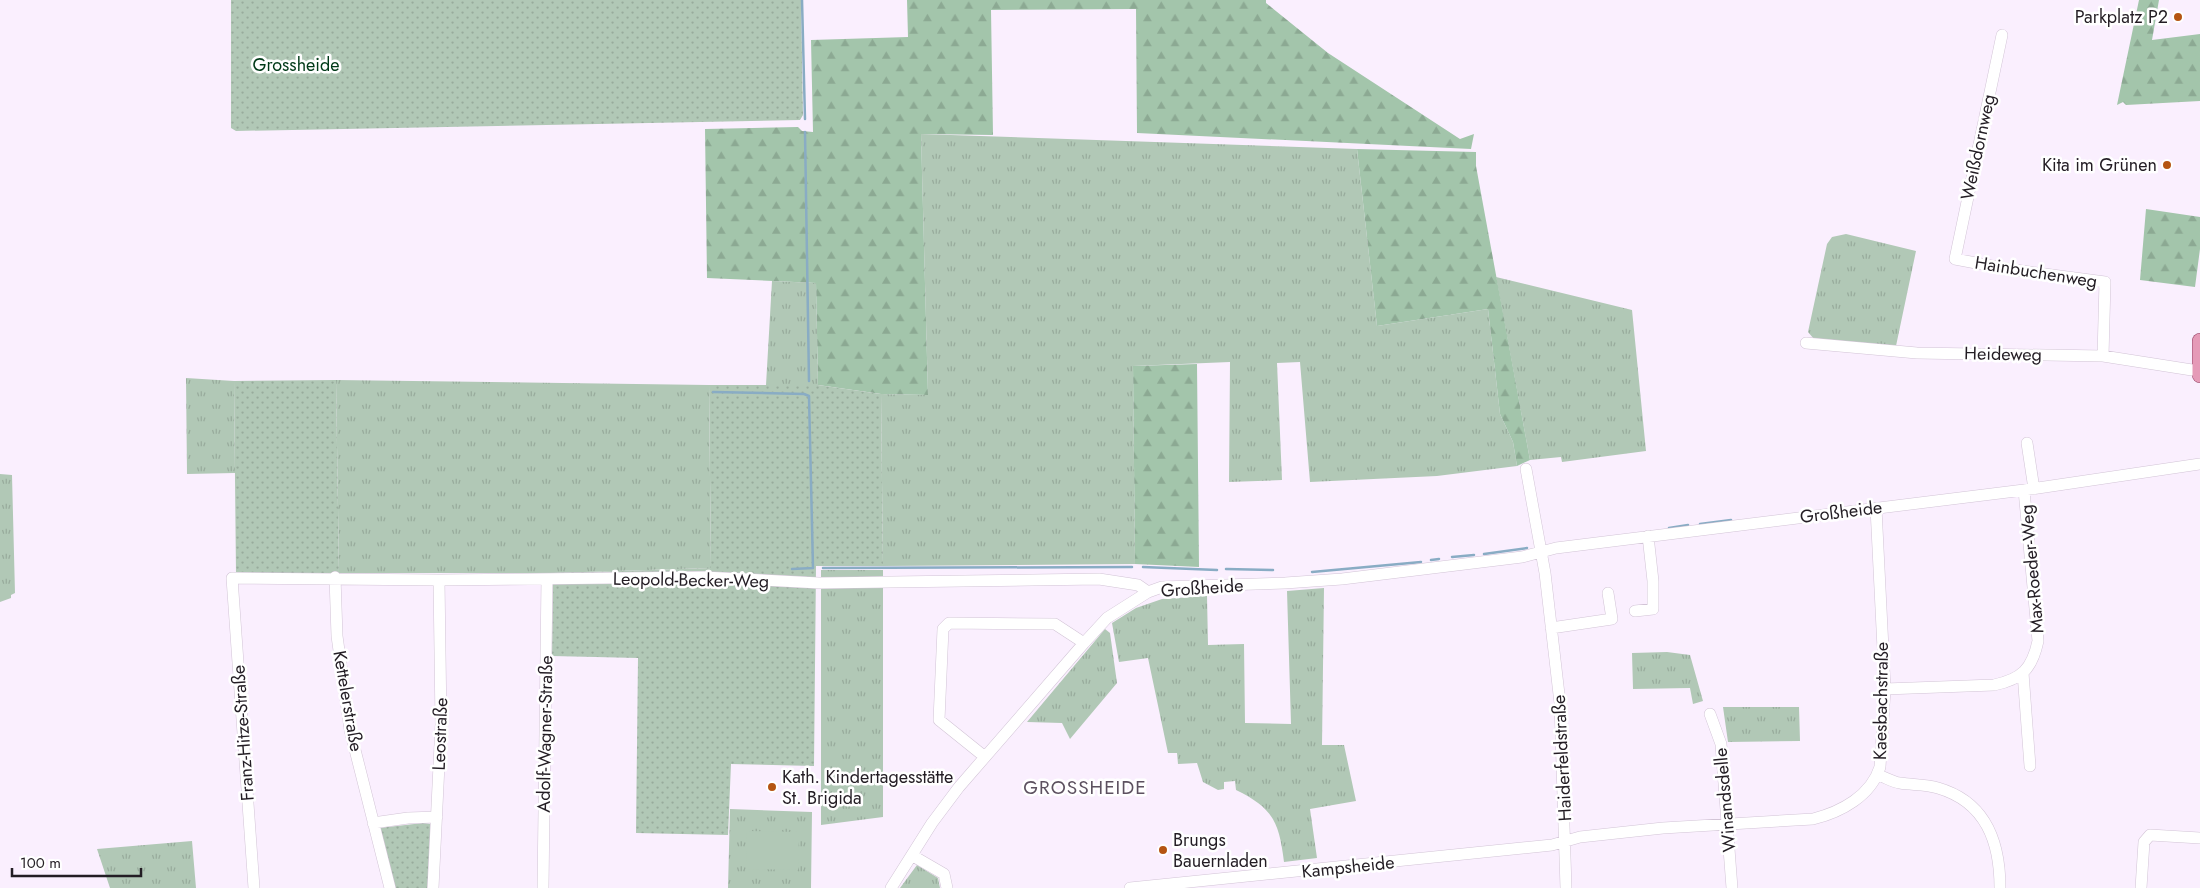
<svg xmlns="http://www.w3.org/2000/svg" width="2200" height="888" font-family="Jost,sans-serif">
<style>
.grass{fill:url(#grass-tufts)}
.forest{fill:url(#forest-firs)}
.park{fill:url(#park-dots)}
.pitch{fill:#b1c8b6}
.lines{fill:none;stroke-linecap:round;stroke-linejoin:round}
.stream{stroke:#89acc4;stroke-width:2.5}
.minor-casing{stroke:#d2c4d6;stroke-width:12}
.major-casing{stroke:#954264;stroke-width:16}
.minor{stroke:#fff;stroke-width:11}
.major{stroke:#e59ab7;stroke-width:15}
.poi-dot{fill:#b55412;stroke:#fff;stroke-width:2}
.labels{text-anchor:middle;stroke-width:5;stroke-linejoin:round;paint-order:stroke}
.poi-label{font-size:18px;fill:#231d24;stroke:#fff;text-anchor:end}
.park-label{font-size:18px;fill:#003a18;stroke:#fff}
.street-label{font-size:18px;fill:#231d24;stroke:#fff}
.neighbourhood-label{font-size:19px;letter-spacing:1px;fill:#5d5160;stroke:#fff}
</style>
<defs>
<pattern id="grass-tufts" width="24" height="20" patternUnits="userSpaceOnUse" patternTransform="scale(1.25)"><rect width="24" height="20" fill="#b1c8b6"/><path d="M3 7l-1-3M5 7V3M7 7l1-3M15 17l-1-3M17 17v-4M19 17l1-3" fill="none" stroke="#98ab9c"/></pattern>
<pattern id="forest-firs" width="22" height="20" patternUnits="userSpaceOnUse" patternTransform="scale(1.25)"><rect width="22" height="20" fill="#a3c5ab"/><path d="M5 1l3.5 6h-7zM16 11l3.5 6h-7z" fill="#8ca993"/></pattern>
<pattern id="park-dots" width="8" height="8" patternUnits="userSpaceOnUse" patternTransform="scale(1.25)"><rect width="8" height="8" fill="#b1c8b6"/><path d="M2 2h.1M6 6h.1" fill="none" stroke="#98ab9c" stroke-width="1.8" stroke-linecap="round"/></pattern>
</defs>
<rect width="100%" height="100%" fill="#faeffe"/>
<!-- grass -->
<path class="grass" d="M921,134L1357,149L1377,326L1488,309L1500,414L1513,442L1517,466L1437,476L1310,482L1300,362L1277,363L1282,480L1229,482L1230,362L1133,366L1135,564L883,566L881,394L928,395Z
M1846,234L1916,251L1896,346L1814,339L1808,332L1827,244L1832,237Z
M1496,277L1632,310L1646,451L1562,462L1561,457L1530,460Z
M772,281L816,283L818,385H766Z
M186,378L234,381L235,473L187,474Z
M336,380L709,385L711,568L553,573H339Z
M0,474L12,475L15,593L11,595V598L0,602Z
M821,570H883V817L821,825Z
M1324,588L1322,745H1344L1356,801L1310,809L1317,858L1284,862C1279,822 1273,808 1236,790L1235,781L1224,782V789L1218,790L1203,782L1197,763L1178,764L1177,753H1168L1148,658L1119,662L1112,623L1136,608L1162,599L1207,596L1208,645L1244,644L1245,723L1291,724L1287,591Z
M1105,629L1110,633L1117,683L1070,739L1062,723L1027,722Z
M1667,652L1690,655L1703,701L1693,704L1690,688L1633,689L1632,653Z
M1723,707H1799L1800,741L1728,742Z
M730,809L812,812L811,888H728Z
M192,841L196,888H110L97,849Z
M917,865L938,878L940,888H900Z"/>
<!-- forest -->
<path class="forest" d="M907,0H1266V3L1328,53L1460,139L1474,134L1471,149L1137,133L1136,9L991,10L993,135L921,134L928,395L881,394L818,385L816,283L707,278L705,129L798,127L802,131L813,132L811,40L908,37Z
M2139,0H2159L2152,40L2200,34V101L2126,105L2123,102L2117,105Z
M1357,149L1476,152V166L1530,460L1517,466L1513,442L1500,414L1488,309L1377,326Z
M2146,209L2200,217V249L2195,287L2140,280Z
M1197,364L1199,567L1135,564L1133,366Z"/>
<!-- park -->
<path class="park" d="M231,0H801L803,115L800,120L236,131L231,128Z
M336,380L339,573L236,574L234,381Z
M709,385H818L881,394L883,566H816L814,766L731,764L728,835L636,833L638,658L552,656L553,573L711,568Z
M423,823L431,824L429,888H395L379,828Z"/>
<!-- pitch -->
<path class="pitch" d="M747,831L799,832L798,870L746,869Z"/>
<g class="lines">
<!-- stream -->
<path class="stream" d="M802,0L805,119
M805,132L809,381
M713,392L804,394L809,396L813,568L792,569
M1700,524L1731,520
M1669,528L1688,525
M1484,554L1527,548
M1452,557L1474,555
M1431,560L1439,559
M1143,567L1217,570
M823,568L1132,567
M1226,569L1273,570
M1312,572L1421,562"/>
<defs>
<path id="minor" d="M2002,35L1955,259L2008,269L2105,282L2103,356
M1806,343L1917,353L2103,356L2192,370L2199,369
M2027,443L2034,489
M1526,469L1545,573L1560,703L1566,888
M335,577L337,636L350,730L390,888
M1635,611L1653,609V581L1648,536
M1551,628L1612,619L1608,593
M2023,673L2030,766
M1885,689L1994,685C2022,679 2032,669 2038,641L2024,490
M1710,714L1721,744L1732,888
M985,757L939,720L943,629L949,623L1055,624L1084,643
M1878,775C1885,777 1892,782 1900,783C1913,785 1925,784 1938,788C1986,802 2000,842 2000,888
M373,823L408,818L437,817
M913,856L944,874L947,888
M254,888L232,578L439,580L704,577L819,583L1099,579L1138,585L1148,592
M433,888L441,724L439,580
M543,888L547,579
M891,888L932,823L959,787L1084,643L1107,618L1148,592L1162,587L1285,583L1342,579L1522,557L1556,548L2024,490L2200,464
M1130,888L1552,845L1580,837L1663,828L1813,819C1841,812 1871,796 1880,767L1885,689L1876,508
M2141,888L2144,842L2150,835L2200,838"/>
<path id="major" d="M2200,341V375"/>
</defs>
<!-- minor casing -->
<use href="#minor" class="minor-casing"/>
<!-- major casing -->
<use href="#major" class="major-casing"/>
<!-- minor -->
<use href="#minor" class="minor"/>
<!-- major -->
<use href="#major" class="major"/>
</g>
<!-- markers -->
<g class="poi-dot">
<circle cx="2178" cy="17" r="5"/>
<circle cx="2167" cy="165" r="5"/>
<circle cx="772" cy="787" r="5"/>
<circle cx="1163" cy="850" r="5"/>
</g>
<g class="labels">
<!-- poi labels -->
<g class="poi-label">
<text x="2168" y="23">Parkplatz P2</text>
<text x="2157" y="171">Kita im Grünen</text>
<text x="782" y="783" text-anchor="start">Kath. Kindertagesstätte<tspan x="782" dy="21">St. Brigida</tspan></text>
<text x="1173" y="846" text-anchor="start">Brungs<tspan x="1173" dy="21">Bauernladen</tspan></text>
</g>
<!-- park labels -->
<g class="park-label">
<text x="296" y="71">Grossheide</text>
</g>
<!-- street labels -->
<g class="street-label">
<text transform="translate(1978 147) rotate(-78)" y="6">Weißdornweg</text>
<text transform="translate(2036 272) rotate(9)" y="6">Hainbuchenweg</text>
<text transform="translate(2003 354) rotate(1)" y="6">Heideweg</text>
<text transform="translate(1841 512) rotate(-7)" y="6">Großheide</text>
<text transform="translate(2032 569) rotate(-95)" y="6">Max-Roeder-Weg</text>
<text transform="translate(691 580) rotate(1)" y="6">Leopold-Becker-Weg</text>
<text transform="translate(1202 588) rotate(-4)" y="6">Großheide</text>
<text transform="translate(348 701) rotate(80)" y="6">Kettelerstraße</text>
<text transform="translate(1881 701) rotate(-89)" y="6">Kaesbachstraße</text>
<text transform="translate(243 733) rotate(-94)" y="6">Franz-Hitze-Straße</text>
<text transform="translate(440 734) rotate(-88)" y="6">Leostraße</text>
<text transform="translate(545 734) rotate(-89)" y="6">Adolf-Wagner-Straße</text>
<text transform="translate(1562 758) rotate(-93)" y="6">Haiderfeldstraße</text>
<text transform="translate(1725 800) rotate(-95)" y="6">Winandsdelle</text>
<text transform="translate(1348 867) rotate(-6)" y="6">Kampsheide</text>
</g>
<!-- neighbourhood labels -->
<g class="neighbourhood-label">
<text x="1085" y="794">GROSSHEIDE</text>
</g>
</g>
<!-- scale -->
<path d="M12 868v8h129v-8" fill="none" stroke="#231d24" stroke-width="2.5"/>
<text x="20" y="868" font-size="15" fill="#231d24" stroke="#ffffff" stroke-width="4" paint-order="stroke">100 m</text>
</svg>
